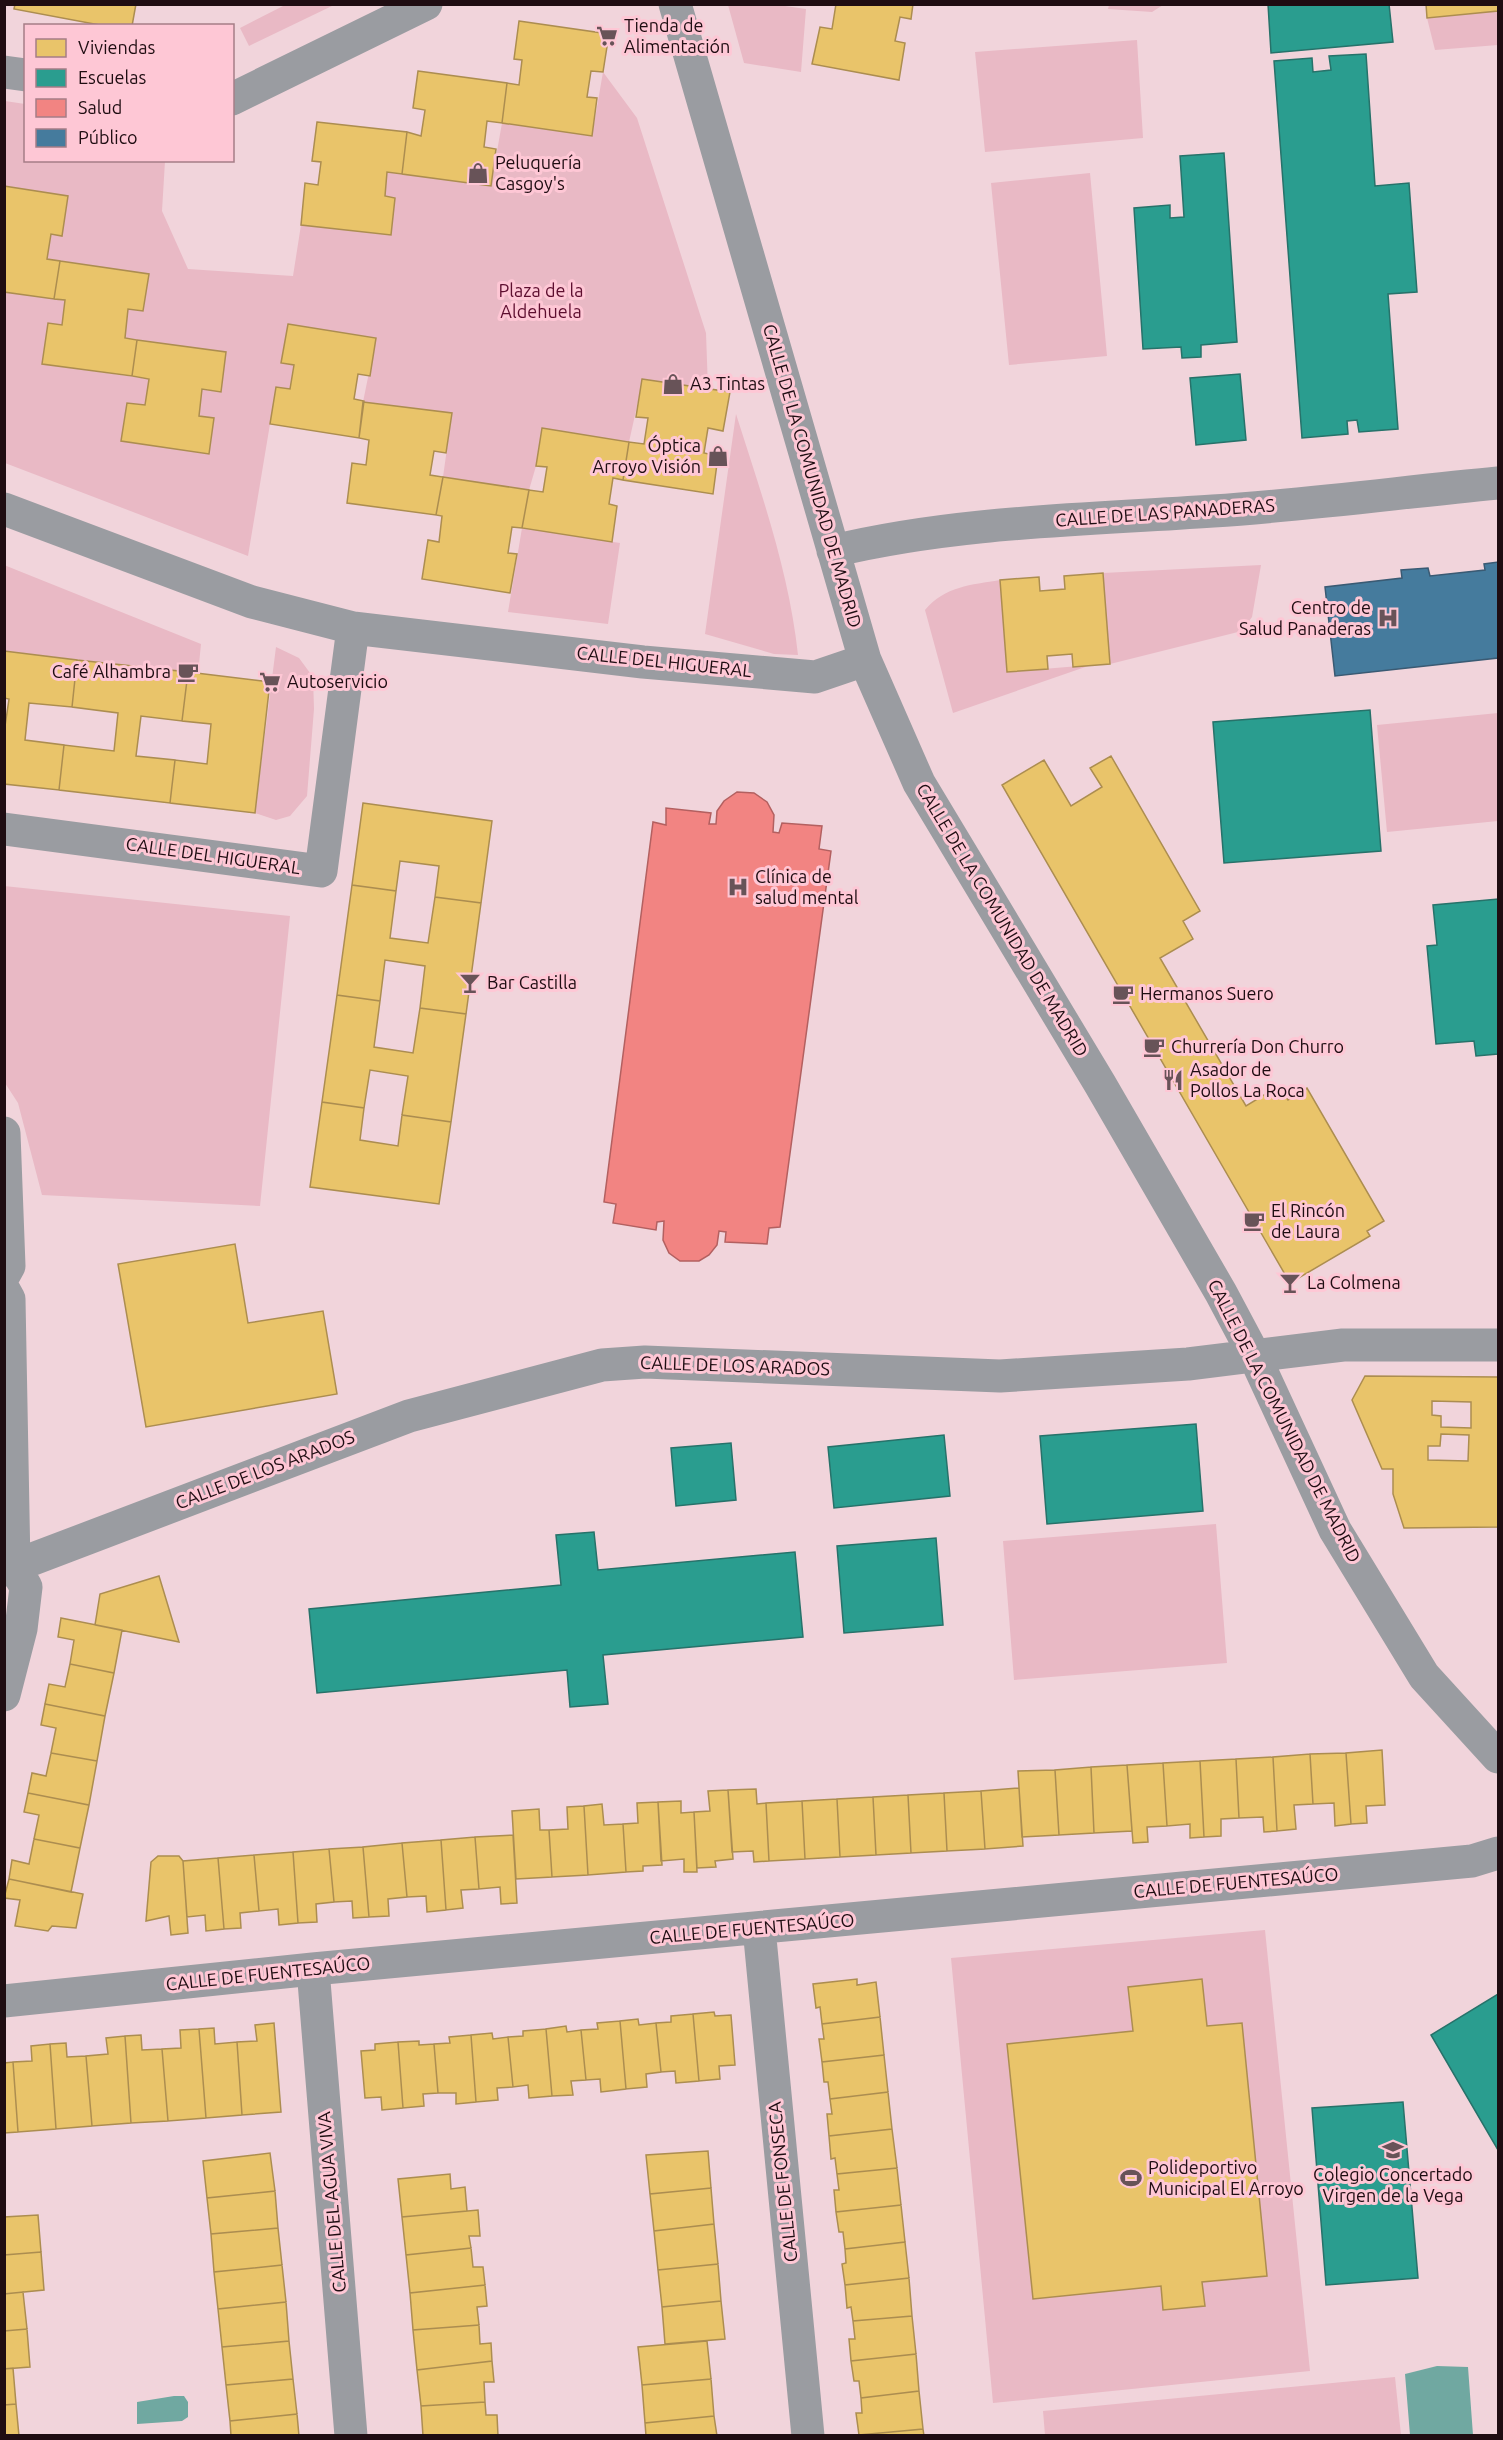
<svg xmlns="http://www.w3.org/2000/svg" width="1503" height="2440" font-family="Ubuntu,sans-serif">
<style>
.green{fill:#e9b9c5}
.water{fill:#70a8a1}
.homes{fill:#e9c46a;stroke:#ac8d50;stroke-width:1.5;fill-rule:evenodd}
.schools{fill:#2a9d8f;stroke:#27726a;stroke-width:1.5}
.health{fill:#f28482;stroke:#b36060;stroke-width:1.5}
.public{fill:#457b9d;stroke:#3a5a73;stroke-width:1.5}
.lines{fill:none;stroke-linecap:round;stroke-linejoin:round}
.minor{stroke:#9a9ca1;stroke-width:33}
.labels{text-anchor:middle;stroke-width:6;stroke-linejoin:round;paint-order:stroke}
.poi-label{font-size:18px;fill:#1f0d12;stroke:#fec7d5;text-anchor:start}
.park-label{font-size:18px;fill:#5d0e2f;stroke:#fec7d5}
.street-label{font-size:18px;fill:#1f0d12;stroke:#fec7d5}
</style>
<rect width="100%" height="100%" fill="#f1d4db"/>
<!-- green -->
<path class="green" d="M287,4L334,5L249,46L240,28Z
M728,5H778L806,9L801,72L744,63Z
M1109,5V4L1163,5L1152,12L1108,9Z
M1498,11V45L1435,50L1427,18Z
M1137,40L1143,138L985,152L975,52Z
M603,72L637,118L706,333L708,389L643,379L629,442L542,428L536,466L529,490L443,477L452,413L363,402L376,338L288,324L281,362L294,365L290,389L270,424L248,556L5,463V292L65,300L62,325L48,324L42,364L149,379L145,405L127,403L121,441L209,454L214,419L199,416L202,389L221,391L226,353L125,338L128,309L143,311L148,274L47,259L51,234L62,235L68,196L5,186V101L25,104L26,160L165,161L162,211L188,269L293,276L301,225L391,235L395,198L385,196L387,172L491,185L502,123L592,136Z
M1090,173L1107,356L1009,365L991,183Z
M736,414C761,493 789,571 798,655L774,654L705,634Z
M522,528L620,543L608,624L508,612Z
M4,565L201,644L198,674L5,651Z
M1261,565L1252,617L1242,631L1110,664L1103,573Z
M1000,580L1007,672L1091,665L953,713L925,610C945,586 971,585 1000,580Z
M276,647L299,658L313,677L314,709L307,796L290,816L276,820L255,813Z
M1498,713V821L1387,832L1377,725Z
M4,886L290,916L260,1206L42,1195L18,1103L5,1083Z
M1216,1524L1227,1663L1014,1680L1003,1541Z
M1265,1930L1310,2371L993,2403L951,1958Z
M1395,2377L1401,2435H1045L1043,2411Z"/>
<!-- water -->
<path class="water" d="M1437,2366L1468,2367L1473,2435H1410L1405,2374Z
M174,2396H184L188,2402V2417L182,2421L137,2424V2402Z"/>
<!-- homes -->
<path class="homes" d="M15,4H136L132,26H105L14,9Z
M836,4H913L911,19L900,17L895,41L905,43L899,80L812,64L820,27L832,29Z
M1426,4H1498V11L1427,18Z
M519,21L609,34L603,72L591,71L587,97L597,98L592,136L502,123L507,83L519,85L522,60L514,59Z
M418,71L507,83L502,123L487,121L484,147L496,149L491,186L402,174L407,132L421,136L425,110L413,108Z
M317,122L407,132L402,174L387,172L385,196L395,198L391,235L301,225L305,183L318,185L321,162L312,161Z
M4,186L68,196L62,236L51,234L47,259L60,261L54,299L4,292Z
M60,261L149,274L143,311L128,309L125,338L137,340L132,376L42,364L48,323L62,325L65,300L54,299Z
M288,324L376,338L370,376L358,374L354,399L364,401L359,438L270,424L276,387L290,389L294,365L281,363Z
M137,340L226,352L221,392L202,389L199,416L214,418L209,454L121,441L127,403L145,405L149,379L132,376Z
M642,379L730,392L723,431L708,428L704,453L718,456L713,494L623,480L629,442L644,444L648,418L636,417Z
M363,402L452,413L446,453L434,451L430,475L443,477L436,515L347,503L352,463L366,465L369,440L359,438Z
M542,428L629,442L623,480L613,478L609,504L617,506L612,542L522,528L529,490L543,492L547,467L536,466Z
M443,477L529,490L522,528L512,527L508,553L517,554L510,593L422,579L428,540L439,542L442,516L436,515Z
M1103,573L1110,664L1073,667L1072,654L1047,656L1048,669L1007,672L1000,580L1039,577L1040,591L1065,589L1064,576Z
M4,651L77,660L72,707L29,703L25,740L64,745L59,790L4,784V733L9,699L4,698Z
M77,660L188,672L182,721L141,716L136,756L175,760L170,803L59,790L64,745L114,751L118,713L72,707Z
M188,672L270,682L255,813L170,803L175,760L207,764L211,724L182,721Z
M1111,756L1200,911L1183,921L1193,939L1160,958L1246,1106L1279,1086L1288,1100L1307,1088L1384,1221L1367,1231L1370,1236L1290,1283L1002,785L1044,760L1071,806L1102,787L1090,768Z
M363,803L492,821L481,903L435,897L439,866L400,861L396,891L352,885Z
M352,885L396,891L390,938L428,943L435,897L481,903L466,1014L420,1008L425,966L385,960L380,1001L337,995Z
M337,995L380,1001L374,1047L413,1053L420,1008L466,1014L451,1122L402,1115L408,1076L370,1070L364,1108L322,1102Z
M322,1102L364,1108L360,1140L398,1146L402,1115L451,1122L439,1204L310,1187Z
M235,1244L248,1323L323,1311L337,1394L146,1427L118,1264Z
M1365,1376L1498,1377V1527L1404,1528L1393,1494V1469H1382L1352,1400ZM1432,1401L1471,1402V1428L1441,1427V1416L1432,1415ZM1441,1434L1469,1435L1468,1461L1428,1460V1446H1440Z
M159,1576L179,1642L95,1625L100,1594Z
M61,1618L122,1630L114,1673L70,1664L74,1640L58,1637Z
M70,1664L114,1673L105,1716L45,1704L49,1684L65,1687Z
M45,1704L105,1716L97,1761L51,1753L56,1728L41,1725Z
M1382,1750L1385,1805L1366,1806L1367,1823L1351,1824L1346,1753Z
M51,1753L97,1761L89,1805L28,1793L32,1773L46,1776Z
M1346,1753L1351,1824L1335,1826L1334,1803L1313,1804L1310,1754Z
M1310,1754L1313,1804L1294,1805L1296,1829L1277,1831L1273,1757Z
M1273,1757L1277,1831L1264,1832L1263,1817L1239,1818L1236,1759Z
M1236,1759L1239,1818L1221,1819V1836L1204,1837L1200,1761Z
M1200,1761L1204,1837L1190,1838V1824L1167,1826L1163,1763Z
M1163,1763L1167,1826L1147,1827L1148,1842L1133,1843L1127,1765Z
M1127,1765L1132,1831L1094,1833L1091,1767Z
M1091,1767L1094,1833L1059,1835L1055,1770Z
M1055,1770L1059,1835L1022,1837L1018,1771Z
M1019,1788L1023,1846L985,1849L981,1791Z
M756,1789L757,1804L766,1803L769,1861L754,1862L753,1851L732,1852L728,1790Z
M728,1790L733,1859L715,1861L716,1867L697,1868L694,1812L710,1811L708,1791Z
M981,1791L985,1849L947,1851L944,1793Z
M28,1793L89,1805L80,1848L34,1839L39,1815L24,1812Z
M944,1793L947,1851L911,1853L908,1795Z
M908,1795L911,1853L876,1855L873,1797Z
M873,1797L876,1855L840,1857L837,1799Z
M837,1799L840,1857L805,1859L802,1801Z
M681,1801V1813L694,1812L697,1872H684V1859L661,1861L658,1802Z
M802,1801L805,1859L769,1861L766,1803Z
M658,1802L662,1865L643,1866V1871L626,1872L623,1824L638,1823L637,1803Z
M602,1804L604,1825L623,1824L626,1872L588,1875L584,1806Z
M584,1806L588,1875L552,1877L549,1830L568,1829L567,1807Z
M539,1809L540,1830H549L552,1877L516,1879L512,1811Z
M513,1835L517,1903L501,1904L500,1887L479,1889L475,1837Z
M475,1837L479,1889L461,1890L463,1908L446,1910L441,1840Z
M34,1839L80,1848L71,1892L9,1879L12,1860L29,1864Z
M441,1840L446,1910L427,1912L426,1896L407,1897L402,1843Z
M402,1843L407,1897L388,1899L389,1916L369,1917L363,1847Z
M363,1847L369,1917L353,1918L352,1901L334,1902L329,1849Z
M329,1849L334,1902L316,1904L317,1922L298,1923L293,1852Z
M293,1852L298,1923L279,1925L278,1909L259,1911L254,1855Z
M254,1855L259,1911L240,1913L241,1928L224,1929L218,1858Z
M158,1856H179L183,1861L188,1933L171,1935L169,1916L146,1921L151,1862Z
M218,1858L224,1929L206,1931L205,1915L187,1917L183,1861Z
M9,1879L83,1894L76,1928L52,1926L48,1931L15,1926L20,1900L4,1898Z
M857,1979V1985L876,1982L880,2017L822,2024L820,2007L816,2008L813,1984Z
M1202,1979L1207,2026L1242,2023L1267,2276L1202,2282L1205,2306L1163,2310L1161,2286L1033,2299L1007,2044L1133,2031L1128,1987Z
M714,2012L715,2016L731,2015L735,2065L719,2066L720,2079L699,2081L693,2014Z
M693,2014L699,2081L676,2083L675,2071L661,2072L656,2023L671,2022V2016Z
M880,2017L884,2055L822,2062L819,2039H824L822,2024Z
M638,2019L639,2025L656,2023L661,2072L646,2074L647,2087L626,2089L620,2021Z
M620,2021L626,2089L601,2092L600,2079L586,2080L581,2030L598,2029L597,2023Z
M274,2023L281,2112L242,2115L237,2042L257,2041L255,2025Z
M566,2026L567,2032L581,2030L586,2080L571,2081L573,2095L552,2096L546,2029Z
M214,2028L215,2044L237,2042L242,2115L206,2118L199,2029Z
M199,2029L206,2118L168,2121L162,2049L181,2048L180,2030Z
M546,2029L552,2096L529,2098L528,2085L513,2087L508,2037L523,2036V2031Z
M492,2033L493,2039L508,2037L513,2087L497,2088L498,2100L476,2102L471,2035Z
M141,2035L142,2050L162,2049L168,2121L131,2123L125,2036Z
M471,2035L476,2102L456,2104V2093H438L434,2044L450,2043L449,2037Z
M125,2036L131,2123L92,2126L86,2056L108,2054L106,2038Z
M419,2041V2045L434,2044L438,2093L423,2094L424,2106L403,2108L398,2042Z
M398,2042L403,2108L382,2110L381,2097L365,2098L361,2051L375,2050V2044Z
M66,2043L67,2057L86,2056L92,2126L56,2129L50,2044Z
M50,2044L56,2129L18,2132L13,2062L32,2061L31,2046Z
M884,2055L888,2092L830,2099L828,2082H824L822,2062Z
M13,2062L18,2132L4,2133V2063Z
M888,2092L892,2129L829,2136L827,2114H832L830,2099Z
M892,2129L897,2168L837,2174L835,2158L831,2159L829,2136Z
M708,2151L711,2188L650,2194L646,2155Z
M270,2153L275,2191L207,2198L203,2161Z
M897,2168L901,2205L836,2212L834,2190H839L837,2174Z
M450,2174L451,2189L465,2187L467,2211L402,2217L398,2179Z
M711,2188L714,2224L654,2231L650,2194Z
M275,2191L278,2228L211,2234L207,2198Z
M901,2205L905,2242L845,2249L843,2232H839L836,2212Z
M478,2210L480,2236H469L471,2248L406,2255L402,2217Z
M38,2215L41,2252L4,2255V2217Z
M714,2224L718,2264L658,2270L654,2231Z
M278,2228L282,2265L214,2272L211,2234Z
M905,2242L909,2278L845,2285L842,2264L846,2263L845,2249Z
M471,2248L473,2267H483L485,2285L410,2293L406,2255Z
M41,2252L44,2290L4,2294V2255Z
M718,2264L721,2301L662,2307L658,2270Z
M282,2265L286,2302L218,2309L214,2272Z
M909,2278L912,2316L853,2321L851,2307L847,2308L845,2285Z
M485,2285L487,2306L477,2307L479,2325L413,2330L410,2293Z
M23,2292L27,2329L4,2331V2294Z
M721,2301L725,2339L665,2344L662,2307Z
M286,2302L289,2341L222,2347L218,2309Z
M912,2316L916,2354L851,2361L849,2339H855L853,2321Z
M479,2325L480,2344L491,2343L492,2361L417,2370L413,2330Z
M27,2329L30,2367L4,2369V2331Z
M289,2341L293,2379L226,2385L222,2347Z
M707,2341L711,2379L642,2385L638,2347Z
M916,2354L919,2391L861,2398L859,2381H854L851,2361Z
M492,2361L494,2382H484L485,2402L421,2406L417,2370Z
M13,2368L16,2404L4,2405V2369Z
M293,2379L297,2414L230,2421L226,2385Z
M711,2379L714,2416L645,2423L642,2385Z
M919,2391L923,2429L859,2435L856,2413H862L861,2398Z
M485,2402L486,2415H497L498,2436H423L421,2406Z
M16,2404L19,2436H4V2405Z
M297,2414L299,2436H231L230,2421Z
M714,2416L717,2436H646L645,2423Z
M923,2429L924,2436H859V2435Z"/>
<!-- schools -->
<path class="schools" d="M1268,4H1389L1393,42L1271,53Z
M1366,54L1375,186L1409,183L1417,292L1388,294L1398,429L1359,432L1357,420L1347,421L1348,434L1302,438L1274,61L1312,58L1313,72L1331,70L1329,56Z
M1224,153L1237,342L1201,345V357L1182,358L1181,347L1143,349L1134,208L1170,205V218L1184,217L1180,156Z
M1240,374L1246,440L1196,445L1190,378Z
M1370,710L1381,851L1224,863L1213,722Z
M1498,899V1054L1476,1056L1474,1041L1436,1044L1427,946L1437,945L1433,905Z
M1196,1424L1203,1511L1047,1524L1040,1436Z
M944,1435L950,1496L834,1508L828,1447Z
M731,1443L736,1500L676,1506L671,1448Z
M594,1532L598,1570L795,1552L803,1637L603,1655L608,1704L570,1707L567,1670L317,1693L309,1609L561,1585L556,1535Z
M936,1538L943,1625L844,1633L837,1546Z
M1498,1994V2150L1431,2035Z
M1403,2102L1418,2278L1326,2285L1312,2108Z"/>
<!-- health -->
<path class="health" d="M737,792L754,793L767,802L774,815L773,832L779,833L782,823L822,826L819,849L831,851L780,1227L769,1228L767,1244L725,1242L726,1232L719,1231L717,1245L709,1255L699,1261H680L669,1253L663,1240L664,1221L657,1222L656,1230L613,1223L616,1204L604,1202L653,822L666,825V808L711,813L709,824H716L717,811L724,801Z"/>
<!-- public -->
<path class="public" d="M1498,562V658L1335,676L1325,587L1402,578L1401,570L1428,568L1430,576L1485,570L1484,564Z"/>
<g class="lines">
<!-- minor -->
<path class="minor" d="M675,4L865,660L919,783L1100,1084L1221,1293L1254,1355L1335,1530L1424,1676L1498,1757
M4,72L26,75
M232,99L426,4
M4,509L252,602L353,628L643,662L815,677L865,660
M833,551C958,521 1085,520 1213,511C1308,505 1403,492 1498,483
M4,829L321,871L353,628
M4,1133L9,1266L4,1275
M4,1290L9,1299L14,1566L26,1587L21,1629L4,1695
M4,1570L409,1416L602,1365L645,1362L1000,1376L1188,1364L1343,1345H1498
M759,1928L808,2436
M313,1969L351,2436
M4,2001L313,1969L1472,1861L1498,1853"/>
</g>
<!-- icons -->
<defs>
<symbol id="supermarket-bare" viewBox="-9 -9 18 18"><path d="M-6-5.5h2.5l.6 2H6L4.5 2H-2.5L-4.4-4H-6ZM-1.5 3.2a1.3 1.3 0 1 0 .1 0ZM3 3.2a1.3 1.3 0 1 0 .1 0Z" fill="#685358" stroke="#fec7d5" stroke-width="2.5" paint-order="stroke"/></symbol>
<symbol id="shop-bare" viewBox="-9 -9 18 18"><path d="M-5-2.5h2.3a2.7 3.5 0 0 1 5.4 0H5L5.5 6h-11ZM-1.5-2.5h3a1.5 2.3 0 0 0-3 0Z" fill="#685358" stroke="#fec7d5" stroke-width="2.5" paint-order="stroke"/></symbol>
<symbol id="hospital-bare" viewBox="-9 -9 18 18"><path d="M-5-5h3v3.5h4V-5h3V5h-3V1.5h-4V5h-3Z" fill="#685358" stroke="#fec7d5" stroke-width="2.5" paint-order="stroke"/></symbol>
<symbol id="cafe-bare" viewBox="-9 -9 18 18"><path d="M-5.5-4.5H6V0H3Q3 3.5 0 3.5H-2.5Q-5.5 3.5-5.5 0ZM3-3.2v2h1.7v-2ZM-6 4.5H4V6H-6Z" fill="#685358" stroke="#fec7d5" stroke-width="2.5" paint-order="stroke"/></symbol>
<symbol id="bar-bare" viewBox="-9 -9 18 18"><path d="M-6-5H6L.8 .8V4.5H3.5V6h-7V4.5H-.8V.8Z" fill="#685358" stroke="#fec7d5" stroke-width="2.5" paint-order="stroke"/></symbol>
<symbol id="restaurant-bare" viewBox="-9 -9 18 18"><path d="M-5-6h1v4h1v-4h1v4h1v-4h1v5L-1.5 .5V6h-2V.5L-5-1ZM5-6V6H3V1.5H1.5Q1.5-4 5-6Z" fill="#685358" stroke="#fec7d5" stroke-width="2.5" paint-order="stroke"/></symbol>
<symbol id="school-bare" viewBox="-9 -9 18 18"><path d="M0-5L7-2L0 1L-7-2ZM-4 1L0 2.5L4 1V4Q0 6-4 4Z" fill="#685358" stroke="#fec7d5" stroke-width="2.5" paint-order="stroke"/></symbol>
<symbol id="stadium-bare" viewBox="-9 -9 18 18"><path d="M0-5a6.5 5 0 1 0 0 10a6.5 5 0 1 0 0-10ZM-3.5-1.8h7v3.6h-7Z" fill="#685358" stroke="#fec7d5" stroke-width="2.5" paint-order="stroke"/></symbol>
</defs>
<g fill-rule="evenodd">
<use href="#supermarket-bare" x="592" y="21" width="30" height="30"/>
<use href="#shop-bare" x="463" y="158" width="30" height="30"/>
<use href="#shop-bare" x="658" y="369" width="30" height="30"/>
<use href="#shop-bare" x="703" y="441" width="30" height="30"/>
<use href="#hospital-bare" x="1373" y="603" width="30" height="30"/>
<use href="#cafe-bare" x="173" y="657" width="30" height="30"/>
<use href="#supermarket-bare" x="255" y="667" width="30" height="30"/>
<use href="#hospital-bare" x="723" y="872" width="30" height="30"/>
<use href="#bar-bare" x="455" y="968" width="30" height="30"/>
<use href="#cafe-bare" x="1108" y="979" width="30" height="30"/>
<use href="#cafe-bare" x="1139" y="1032" width="30" height="30"/>
<use href="#restaurant-bare" x="1158" y="1065" width="30" height="30"/>
<use href="#cafe-bare" x="1239" y="1206" width="30" height="30"/>
<use href="#bar-bare" x="1275" y="1268" width="30" height="30"/>
<use href="#school-bare" x="1378" y="2135" width="30" height="30"/>
<use href="#stadium-bare" x="1116" y="2163" width="30" height="30"/>
</g>
<g class="labels">
<!-- poi labels -->
<g class="poi-label">
<text x="624" y="32">Tienda de<tspan x="624" dy="21">Alimentación</tspan></text>
<text x="495" y="169">Peluquería<tspan x="495" dy="21">Casgoy's</tspan></text>
<text x="690" y="390">A3 Tintas</text>
<text x="701" y="452" text-anchor="end">Óptica<tspan x="701" dy="21">Arroyo Visión</tspan></text>
<text x="1371" y="614" text-anchor="end">Centro de<tspan x="1371" dy="21">Salud Panaderas</tspan></text>
<text x="171" y="678" text-anchor="end">Café Alhambra</text>
<text x="287" y="688">Autoservicio</text>
<text x="755" y="883">Clínica de<tspan x="755" dy="21">salud mental</tspan></text>
<text x="487" y="989">Bar Castilla</text>
<text x="1140" y="1000">Hermanos Suero</text>
<text x="1171" y="1053">Churrería Don Churro</text>
<text x="1190" y="1076">Asador de<tspan x="1190" dy="21">Pollos La Roca</tspan></text>
<text x="1271" y="1217">El Rincón<tspan x="1271" dy="21">de Laura</tspan></text>
<text x="1307" y="1289">La Colmena</text>
<text x="1148" y="2174">Polideportivo<tspan x="1148" dy="21">Municipal El Arroyo</tspan></text>
<text x="1393" y="2181" text-anchor="middle">Colegio Concertado<tspan x="1393" dy="21">Virgen de la Vega</tspan></text>
</g>
<!-- park labels -->
<g class="park-label">
<text x="541" y="297">Plaza de la<tspan x="541" dy="21">Aldehuela</tspan></text>
</g>
<!-- street labels -->
<g class="street-label">
<text transform="translate(812 476) rotate(74)" y="6">CALLE DE LA COMUNIDAD DE MADRID</text>
<text transform="translate(1165 513) rotate(-4)" y="6">CALLE DE LAS PANADERAS</text>
<text transform="translate(664 662) rotate(6)" y="6">CALLE DEL HIGUERAL</text>
<text transform="translate(213 856) rotate(8)" y="6">CALLE DEL HIGUERAL</text>
<text transform="translate(1002 920) rotate(59)" y="6">CALLE DE LA COMUNIDAD DE MADRID</text>
<text transform="translate(735 1366) rotate(2)" y="6">CALLE DE LOS ARADOS</text>
<text transform="translate(1284 1421) rotate(63)" y="6">CALLE DE LA COMUNIDAD DE MADRID</text>
<text transform="translate(265 1470) rotate(-21)" y="6">CALLE DE LOS ARADOS</text>
<text transform="translate(1236 1883) rotate(-5)" y="6">CALLE DE FUENTESAÚCO</text>
<text transform="translate(752 1929) rotate(-5)" y="6">CALLE DE FUENTESAÚCO</text>
<text transform="translate(268 1974) rotate(-6)" y="6">CALLE DE FUENTESAÚCO</text>
<text transform="translate(783 2182) rotate(-96)" y="6">CALLE DE FONSECA</text>
<text transform="translate(332 2202) rotate(-95)" y="6">CALLE DEL AGUA VIVA</text>
</g>
</g>
<!-- border -->
<rect width="1503" height="2440" fill="none" stroke="#1f0d12" stroke-width="12"/>
<!-- legend -->
<rect x="24" y="24" width="210" height="138" fill="#fec7d5" stroke="#a57d87" stroke-width="1.5"/>
<rect x="36" y="39" width="30" height="18" fill="#e9c46a" stroke="#a57d87" stroke-width="1.5"/>
<text x="78" y="54" font-size="18" fill="#1f0d12">Viviendas</text>
<rect x="36" y="69" width="30" height="18" fill="#2a9d8f" stroke="#a57d87" stroke-width="1.5"/>
<text x="78" y="84" font-size="18" fill="#1f0d12">Escuelas</text>
<rect x="36" y="99" width="30" height="18" fill="#f28482" stroke="#a57d87" stroke-width="1.5"/>
<text x="78" y="114" font-size="18" fill="#1f0d12">Salud</text>
<rect x="36" y="129" width="30" height="18" fill="#457b9d" stroke="#a57d87" stroke-width="1.5"/>
<text x="78" y="144" font-size="18" fill="#1f0d12">Público</text>
</svg>
